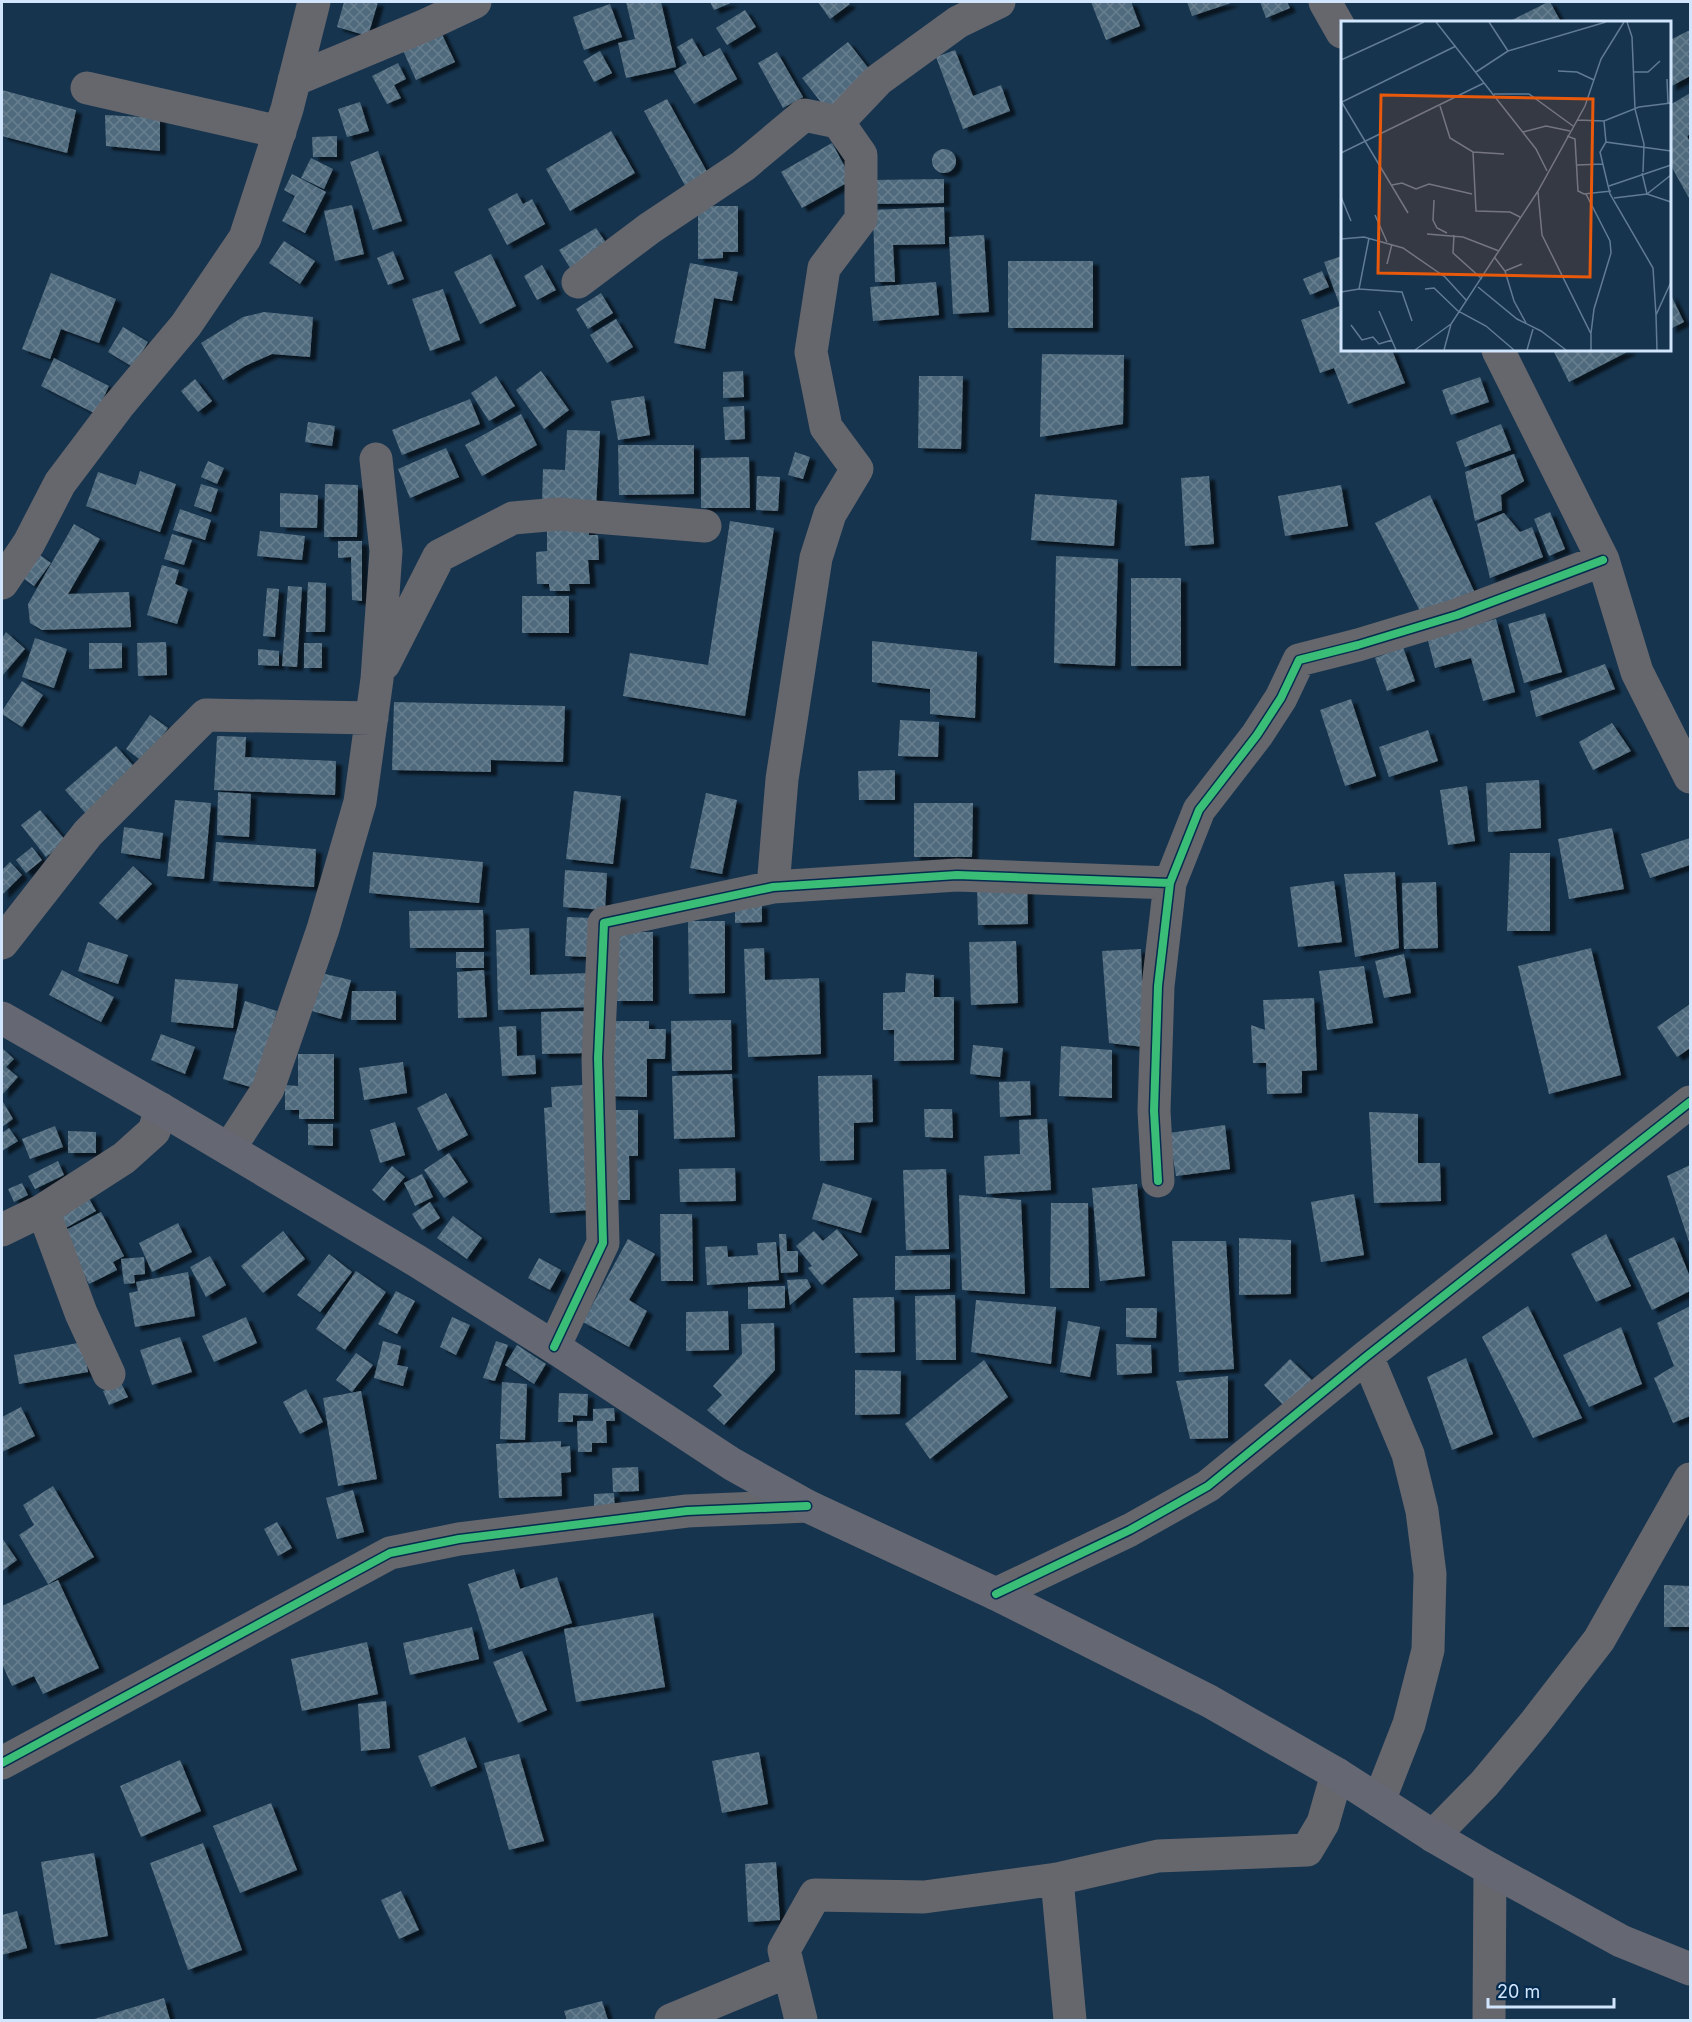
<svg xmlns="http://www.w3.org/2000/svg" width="1692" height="2022" font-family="Inter,sans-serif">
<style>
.building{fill:url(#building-cross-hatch);filter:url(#shadow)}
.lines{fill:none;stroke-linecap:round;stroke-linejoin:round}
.minor{stroke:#66666d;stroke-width:33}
.secondary{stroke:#656772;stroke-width:33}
.cycleway-casing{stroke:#052b4f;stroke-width:11}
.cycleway{stroke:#3abd76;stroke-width:8}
.inset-road{fill:none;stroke:#617b94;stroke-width:1.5}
.view{fill:#e8590c;fill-opacity:0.15;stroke:#e8590c;stroke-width:3}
.inset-edge{fill:none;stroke:#d1e5fd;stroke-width:3}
</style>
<defs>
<pattern id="building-cross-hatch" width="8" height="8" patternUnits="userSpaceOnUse" patternTransform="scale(1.5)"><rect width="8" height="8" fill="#506a7c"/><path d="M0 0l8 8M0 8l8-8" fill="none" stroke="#687f90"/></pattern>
<filter id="shadow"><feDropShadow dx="6" dy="4" stdDeviation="1.5" flood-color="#0009"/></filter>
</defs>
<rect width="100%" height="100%" fill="#16344e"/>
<!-- building -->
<path class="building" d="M344,2H378L368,36L337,27Z
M626,2H661L676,67L626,78L618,43L635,39Z
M710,2H733L714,10Z
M818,2H848L850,4L830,19Z
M1091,2H1131L1140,26L1106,40Z
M1187,2H1234L1192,16Z
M1260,2H1287L1290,8L1266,18Z
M1548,2H1550L1561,22H1508Z
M610,4L622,37L584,50L573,17Z
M745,10L756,27L727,45L716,28Z
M440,30L455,62L416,80L402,48Z
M1690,30V76L1670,87V40Z
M692,38L703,57L720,48L737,79L694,104L674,71L687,63L677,47Z
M848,42L873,74L827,110L802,78Z
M955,50L973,96L1001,85L1010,111L963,129L936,57Z
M600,51L612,73L594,82L583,61Z
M777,52L803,97L783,108L758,63Z
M398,63L406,79L394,85L401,98L387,104L372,76Z
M2,90L76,110L67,153L2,136Z
M1690,93V134L1687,136L1690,142V200L1670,164V105Z
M667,99L711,179L688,191L644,111Z
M360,102L369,131L347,137L338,109Z
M105,115L160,118V151L106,146Z
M611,131L635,173L570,211L546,169Z
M337,136V157H313L312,137Z
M832,143L852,180L802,208L781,172Z
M932 161a12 12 0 1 1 24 0a12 12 0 1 1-24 0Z
M378,151L402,221L373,230L350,162Z
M311,158L333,169L324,189L301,178Z
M292,174L326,192L305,233L282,221L295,196L284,190Z
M944,179V203L872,204L871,180Z
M517,193L523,204L532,199L545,224L507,245L488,209Z
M352,205L364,254L335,261L324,211Z
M698,206H738V252H723V258L698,259Z
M944,207L945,244L893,245L895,282H875L873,210Z
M596,228L609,247L572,271L559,250Z
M984,235L989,312L953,314L949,237Z
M284,241L315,261L300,284L269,263Z
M393,251L404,279L388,285L377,258Z
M491,254L516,306L480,324L454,272Z
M1342,256V350H1392L1405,383L1348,404L1334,368L1320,373L1301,320L1340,306L1324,262Z
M1008,261H1093V328H1008Z
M690,263L738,272L732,301L714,298L705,349L674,343Z
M542,265L556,290L537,300L524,276Z
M1322,271L1329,287L1310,295L1303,279Z
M51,273L116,299L99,343L61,329L50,359L22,349Z
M936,282L939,315L873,321L870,287Z
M443,289L460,340L430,351L412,299Z
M601,293L613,313L588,329L576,309Z
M1670,293L1684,322L1670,329Z
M264,312L313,317L310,357L272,354L245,366L223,380L201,343L243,317Z
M616,319L633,347L607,363L590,335Z
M123,327L148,342L133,367L108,352Z
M1553,350H1631L1569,382Z
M1042,354L1124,355L1123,424L1040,437Z
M54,358L109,386L96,414L41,386Z
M541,371L569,410L544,429L516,390Z
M743,371L744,397L723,398V372Z
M496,376L515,406L489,421L471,393Z
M919,376H963L961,449L918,448Z
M1480,377L1489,402L1451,415L1442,390Z
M195,379L212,401L198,412L181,391Z
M644,396L650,435L618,440L611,401Z
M470,399L480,424L402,455L392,430Z
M744,406L745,439L725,440L723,407Z
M521,414L537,445L482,476L465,445Z
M308,422L335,426L332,446L305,442Z
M1501,424L1511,450L1465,467L1456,442Z
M567,430L600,431L596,508L542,505L543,469L565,470Z
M618,445H694V494L619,495Z
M446,448L459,477L410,498L398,469Z
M795,452L810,457L803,479L788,475Z
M1514,454L1524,481L1501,495L1502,510L1475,521L1465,472Z
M749,457L750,508H701V458Z
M208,461L224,468L217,484L201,477Z
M140,471L176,484L160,532L86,506L98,472L136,485Z
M757,476L780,477L778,511L756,510Z
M1209,476L1214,544L1185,546L1181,478Z
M201,484L218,489L211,512L194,506Z
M325,484L358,485L357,537H324Z
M1341,485L1348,526L1285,536L1278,496Z
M280,493L318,495L317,528L280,527Z
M1035,494L1117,500L1114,546L1031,540Z
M1430,495L1474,591L1421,613L1375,523Z
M180,509L211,520L205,540L173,530Z
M1550,512L1565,549L1549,556L1534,519Z
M1504,513L1520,532L1532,527L1543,557L1490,578L1477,524Z
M730,521L774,528L745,716L623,696L630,653L708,665Z
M74,524L100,539L68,594L129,592L131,627L42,630L30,623L28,604Z
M589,524V535H598L599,560H588L590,584H569L570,591H550L549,584H537L536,552L547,551V526Z
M260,531L305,536L302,560L257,556Z
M172,534L192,540L184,565L164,559Z
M338,541H362V601L352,600L351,557L338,558Z
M37,553L51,563L34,586L20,576Z
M1056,556L1118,559L1115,666L1054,663Z
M162,565L179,570L175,584L188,589L177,624L147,615Z
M1131,578H1181V666H1131Z
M308,582L326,583L325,632H306Z
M288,586L302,587L297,667L282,666Z
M267,588L279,589L275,637L263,636Z
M522,596H569V633H522Z
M1545,613L1562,672L1524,683L1508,624Z
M1496,619L1515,692L1483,701L1471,658L1435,668L1427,637Z
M6,632L25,649L2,676V638Z
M35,638L67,649L54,688L22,677Z
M872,641L977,652L975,718L930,714V689L872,682Z
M166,642L167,675L138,676L137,643Z
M89,643H122V668L89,669Z
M304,643H322V668H304Z
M1403,647L1415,681L1387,691L1375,658Z
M258,649L279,651V666L258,665Z
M1605,664L1615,689L1536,717L1530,691Z
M22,681L43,695L22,727L2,714V711Z
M1351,699L1376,776L1345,786L1320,710Z
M394,702L565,706L563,762L491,760V772L392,770Z
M150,715L168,728L143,762L126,749Z
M900,720L939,722L938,757L898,756Z
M1612,723L1631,751L1593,770L1579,742Z
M1428,730L1438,761L1389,777L1379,747Z
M217,736L246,737L245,757L336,761L335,795L214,790Z
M116,746L139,772L89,817L65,790Z
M895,770V800H859L858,771Z
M1539,780L1541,828L1488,832L1486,783Z
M1467,786L1475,841L1448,845L1440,790Z
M574,791L621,796L613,864L566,859Z
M218,792L251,794L249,837L217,835Z
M706,793L737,800L722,874L690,868Z
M175,800L211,803L204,879L167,876Z
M914,803H973L972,857H914Z
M40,810L66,841L46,857L21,825Z
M124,827L163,833L160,859L121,853Z
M1612,828L1624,889L1569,899L1558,839Z
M1690,838V865L1650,878L1641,854Z
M216,842L316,849L314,887L213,881Z
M32,847L42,860L26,873L16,860Z
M373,852L483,862L479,903L369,893Z
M1510,853H1550V931H1507Z
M10,862L22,875L2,895V870Z
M133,866L152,884L117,920L99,903Z
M565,870L607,873L605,910L563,907Z
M1395,872L1399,948L1355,957L1344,874Z
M1334,881L1342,942L1298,947L1290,887Z
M1027,882L1028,924L978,925L977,883Z
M1436,882L1438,948L1404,949L1402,883Z
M735,904H762V922L735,923Z
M483,910L484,948H410L409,911Z
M567,917L592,918L591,957L565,956Z
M688,921H725V993L689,994Z
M529,928L530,975L590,973L591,1007L498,1010L496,930Z
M616,932H653V1001H616Z
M1016,941L1018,1003L971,1005L969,942Z
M88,942L128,955L118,984L78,971Z
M764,948L765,980L819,978L821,1054L748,1057L744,949Z
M1591,948L1621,1075L1549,1094L1518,966Z
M1141,949L1144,1047L1109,1043L1102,951Z
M456,952H484V968H456Z
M1404,954L1411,993L1384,998L1375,961Z
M1364,966L1373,1023L1327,1030L1319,971Z
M62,970L114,997L101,1022L49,995Z
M484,970L487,1017L458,1018L457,972Z
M321,973L351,980L341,1019L312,1011Z
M906,973L934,975V997H954V1060L894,1061V1030H883V993L905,992Z
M175,979L238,984L233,1028L171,1022Z
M352,991H396V1020H351Z
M1314,998L1317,1070L1302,1071V1093L1267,1094L1266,1063H1253L1251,1025L1265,1030L1263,1000Z
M245,1001L277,1011L254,1088L223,1079Z
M1690,1004V1048L1677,1057L1657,1027Z
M587,1011L588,1053L542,1054L541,1012Z
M731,1020L732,1070L672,1071L671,1021Z
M611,1021H649V1029H666L665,1059H647V1097L610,1096Z
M516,1026L517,1056L535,1055L536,1074L502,1076L499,1027Z
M161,1034L195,1047L185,1074L151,1060Z
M973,1045L1003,1048L1000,1077L970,1074Z
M1061,1046L1112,1050V1098L1059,1096Z
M2,1048L14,1059L6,1067L18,1077L2,1095Z
M298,1054H334V1119H299V1110H285V1085L298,1086Z
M403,1062L407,1093L364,1100L359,1068Z
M732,1074L735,1137L674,1139L672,1076Z
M872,1075L873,1122L854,1123V1160L820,1161L818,1076Z
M1030,1081L1031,1115L1000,1117L999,1082Z
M583,1085L590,1210L550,1213L544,1108L552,1107L551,1087Z
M446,1093L468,1135L438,1151L417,1108Z
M2,1100L13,1119L2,1127Z
M924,1109H952L953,1138L925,1137Z
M613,1110H638V1156H629L630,1200H614Z
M1369,1112L1418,1114V1163H1440L1441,1201L1374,1203Z
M1047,1119L1051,1190L986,1194L984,1156L1020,1154L1019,1120Z
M395,1122L405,1155L380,1163L370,1130Z
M308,1124H333V1146L308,1145Z
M1225,1125L1230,1169L1176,1176L1169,1133Z
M55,1126L63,1147L30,1159L22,1139Z
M9,1128L18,1141L2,1151V1133Z
M68,1131L96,1132V1153H68Z
M449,1153L468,1182L444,1198L424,1170Z
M58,1161L64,1175L35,1189L28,1176Z
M1690,1165V1245L1667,1176Z
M392,1166L405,1177L384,1201L372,1190Z
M735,1168L736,1201L680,1202L679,1169Z
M946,1169L949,1249L906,1250L903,1170Z
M422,1174L433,1197L415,1206L404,1183Z
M22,1183L28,1195L14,1202L8,1189Z
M823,1183L872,1198L861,1233L812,1219Z
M1137,1184L1145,1276L1100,1281L1092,1188Z
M1354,1194L1364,1255L1321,1262L1311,1202Z
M87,1195L96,1211L62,1230L53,1215Z
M959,1195L1021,1200L1025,1294L962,1290Z
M430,1202L440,1218L422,1230L412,1214Z
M1051,1203H1088L1089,1288H1050Z
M101,1212L124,1256L113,1262L117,1270L89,1284L62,1232Z
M660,1214H692L693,1281H661Z
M453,1216L482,1238L467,1259L437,1238Z
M178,1223L192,1252L152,1272L139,1243Z
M837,1229L858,1255L822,1285L808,1268L812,1266L796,1246L814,1231L823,1241Z
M283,1231L305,1259L263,1293L241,1266Z
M779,1234H786L787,1251H798V1272L781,1273Z
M1606,1234L1631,1286L1596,1302L1571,1254Z
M1674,1237L1690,1277V1291L1652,1310L1628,1259Z
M1239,1238L1291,1240V1294L1239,1295Z
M628,1239L655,1254L629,1300L647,1311L629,1347L583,1322Z
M1172,1241H1226L1234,1369L1179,1372Z
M776,1242L779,1280L707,1285L705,1247L727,1246L728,1257L758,1255L757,1243Z
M329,1254L352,1272L320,1312L297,1295Z
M950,1255V1289L895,1290V1256Z
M210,1256L226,1285L206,1297L190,1267Z
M144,1257L145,1274L134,1275L135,1283L124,1284L121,1259Z
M539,1258L561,1270L550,1290L528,1278Z
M356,1271L386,1292L345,1350L316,1329Z
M188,1272L195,1316L135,1327L129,1293L138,1291L136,1282Z
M807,1279L811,1287L790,1305L787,1280Z
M785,1286V1308L748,1309V1287Z
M396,1291L415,1301L397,1334L378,1324Z
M955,1295L956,1360H916L915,1296Z
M894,1297L895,1352L855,1353L853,1298Z
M976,1300L1056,1307L1051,1364L971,1352Z
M1528,1306L1582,1418L1533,1438L1482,1337Z
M1690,1306V1416L1673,1423L1654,1378L1674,1366L1657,1323Z
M1126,1308H1157L1156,1338L1126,1337Z
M728,1311L729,1350L686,1351V1312Z
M246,1317L257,1343L214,1362L202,1336Z
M452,1317L470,1325L456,1355L440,1347Z
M1068,1321L1100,1327L1090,1377L1060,1372Z
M774,1323L775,1370L724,1425L707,1410L722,1395L713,1386L742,1354L741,1324Z
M1621,1327L1642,1384L1589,1407L1563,1355Z
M180,1337L192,1372L152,1385L140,1350Z
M383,1341L401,1346L397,1365L408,1367L403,1386L374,1378Z
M496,1341L508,1345L495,1381L483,1378Z
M83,1342L88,1372L19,1384L14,1355Z
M1116,1344L1151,1345L1152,1373L1117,1375Z
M517,1345L546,1364L534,1384L505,1365Z
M356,1353L373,1365L352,1392L336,1380Z
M1466,1358L1493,1434L1452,1450L1427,1377Z
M1290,1359L1314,1382L1287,1409L1264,1385Z
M984,1360L1008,1397L930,1459L905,1424Z
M855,1370L901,1371L900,1414L855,1415Z
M1228,1376V1438L1190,1439L1176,1381Z
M502,1382L527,1384L525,1440L500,1439Z
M121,1383L128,1397L109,1405L103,1391Z
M306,1389L323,1422L300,1434L283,1402Z
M361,1391L377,1479L338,1486L323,1398Z
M559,1393L588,1394L587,1416L573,1415V1422H558Z
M21,1407L35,1436L2,1452V1417Z
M614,1408L615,1421H606L607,1443H592V1452H578L577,1421H593V1409Z
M561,1441V1447L570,1446L571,1472L561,1473L562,1496L499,1498L496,1444Z
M638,1467L639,1491L613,1492L612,1468Z
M53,1486L94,1557L48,1584L19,1535L34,1525L23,1505Z
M353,1490L364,1532L337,1539L326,1498Z
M614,1493L615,1516H594V1494Z
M277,1522L292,1548L278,1556L264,1529Z
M2,1538L17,1560L2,1571Z
M514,1569L520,1589L557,1577L572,1623L489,1650L468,1584Z
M58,1580L99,1668L43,1694L34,1676L12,1686L2,1664V1606Z
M1664,1585L1690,1586V1627H1664Z
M653,1613L665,1687L576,1702L564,1629Z
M472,1627L479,1659L410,1675L403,1643Z
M367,1642L378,1694L302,1711L291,1659Z
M522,1651L547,1710L518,1723L493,1662Z
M386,1701L390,1748L361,1751L358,1704Z
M465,1737L477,1767L431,1787L418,1756Z
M759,1752L768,1804L722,1813L712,1761Z
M519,1754L544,1841L509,1850L484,1763Z
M180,1760L201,1811L141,1837L120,1786Z
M271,1803L297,1870L240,1893L213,1826Z
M203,1843L242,1950L188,1970L150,1863Z
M94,1853L108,1936L55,1945L41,1862Z
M776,1862L780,1920L748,1922L745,1864Z
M401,1891L419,1930L399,1939L381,1900Z
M17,1911L27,1948L2,1955V1915Z
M164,1998L170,2020H91Z
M602,2001L608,2020H567L564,2011Z"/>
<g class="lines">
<!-- minor -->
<path class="minor" d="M1325,2L1342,32
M294,80L426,25L475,2
M87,88L280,132
M578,282L650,228L743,166L804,115L838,122L878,80L958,22L999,2
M1498,350L1603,560L1637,672L1690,777
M2,583L29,543L60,483L118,406L186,325L245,238L287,109L314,2
M384,664L439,556L513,518L559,514L705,526
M773,887L782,779L816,558L830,514L857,469L826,427L811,352L824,268L861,219V155L838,122
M2,943L88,833L206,715L372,718
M229,1149L268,1089L323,929L360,802L377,679L386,551L376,459
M1158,1181L1154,1111L1158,986L1170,883L1199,810L1257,735L1281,698L1299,660L1358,645L1457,615L1603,560
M43,1210L81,1313L109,1374
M2,1230L43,1210L124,1158L154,1131L161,1109
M554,1347L603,1243L598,1058L604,923L773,887L957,875L1170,883
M1367,1356L1408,1454L1422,1511L1430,1574L1428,1650L1409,1724L1379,1801
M996,1594L1130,1530L1208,1486L1367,1356L1690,1102
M2,1763L390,1553L459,1539L687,1511L807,1506
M1433,1836L1484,1784L1534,1724L1599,1640L1690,1479
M1057,1879L1070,2020
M671,2020L789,1971
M801,2020L784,1950L815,1895L924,1897L1057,1879L1158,1856L1307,1850L1323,1823L1337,1774
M1489,2020L1490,1869"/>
<!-- secondary -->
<path class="secondary" d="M2,1018L161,1109L417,1261L554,1347L732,1464L807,1506L996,1594L1209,1701L1337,1774L1433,1836L1490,1869L1621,1941L1690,1969"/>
<defs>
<path id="cycleway" d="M1158,1181L1154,1111L1158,986L1170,883L1199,810L1257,735L1281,698L1299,660L1358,645L1457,615L1603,560
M554,1347L603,1243L598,1058L604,923L773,887L957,875L1170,883
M996,1594L1130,1530L1208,1486L1367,1356L1690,1102
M2,1763L390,1553L459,1539L687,1511L807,1506"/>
</defs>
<!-- cycleway casing -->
<use href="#cycleway" class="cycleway-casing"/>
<!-- cycleway -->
<use href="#cycleway" class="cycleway"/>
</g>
<!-- overview -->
<g transform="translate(1341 21)">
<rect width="330" height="330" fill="#16344e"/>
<path class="inset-road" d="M95,1L195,128L206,150M148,1L167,30M286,1L291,16L294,88L303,123L302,151M0,39L83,1M217,50L236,51L253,59M135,51L167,30L265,1M293,51H307L319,40M326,58L327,82M153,73H188L232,105M0,80L67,192M1,81L115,25M99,85L109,117L132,131L163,133M236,99L263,100L298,86L330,82M263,100L265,121L330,130M182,111L205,105L229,110M226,115L234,118L237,170L243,173L270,170M265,121L259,131L269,173L312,247L315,294M132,131L135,190L169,191L179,196M0,132L143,62M236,144L262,143M301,152L306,173L330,154M51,164L61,162L75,168L88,163L131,173M268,165L330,144M197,171L201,214L250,313V329M245,173L269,220L270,232L253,288L250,312M0,176L10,200M273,177L306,173L330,181M93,179L92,199L96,207L106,212M34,194L46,221M86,213L122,216L158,230M113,214L112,232L141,258M0,218L23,216L62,227L104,256L126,280M154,237L164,250L173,280L185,302M46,243L51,223M164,250L181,243M137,266L176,298L200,310L225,329M18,268L28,217M84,268L93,267L117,290L145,305L173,329M0,271L18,268L61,271L71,300M38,290L55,329M10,304L21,319L32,316L38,323L51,319M74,329L110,303M103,329L110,303L197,170L244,85L260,38L283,1M186,329L192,308M316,329L315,294L330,261"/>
<path class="view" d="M40,74L252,78L249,256L37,252Z"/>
<rect width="330" height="330" class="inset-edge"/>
</g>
<!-- border -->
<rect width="1692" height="2022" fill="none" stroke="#d1e5fd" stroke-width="6"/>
<!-- scale -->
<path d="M1488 1998v9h126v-9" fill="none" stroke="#d1e5fd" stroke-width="3"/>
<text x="1497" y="1998" font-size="18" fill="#d1e5fd" stroke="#052b4f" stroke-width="4.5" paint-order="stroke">20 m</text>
</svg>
